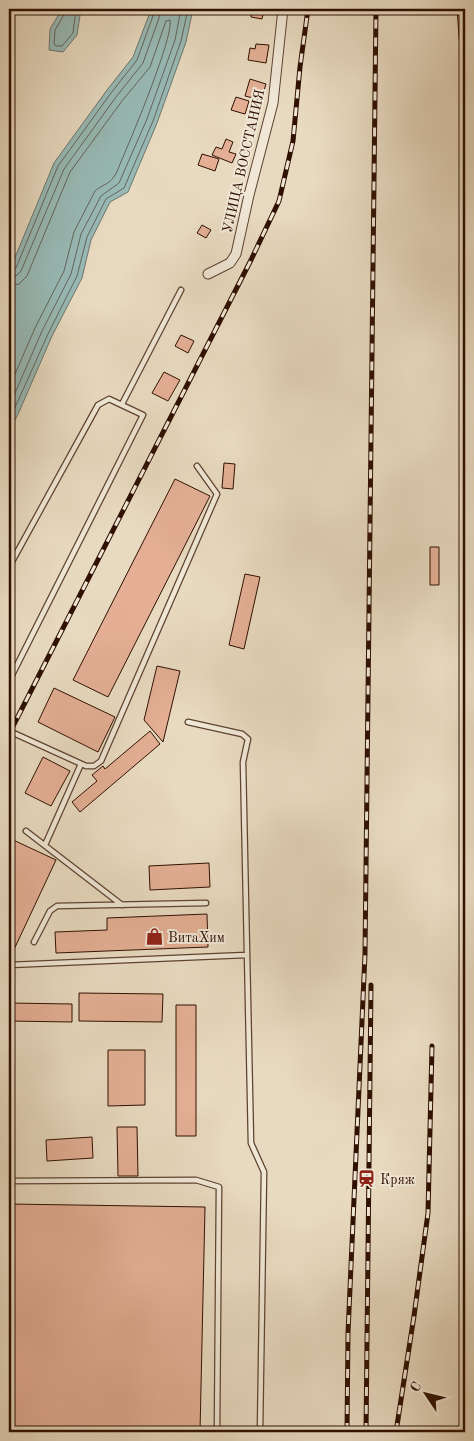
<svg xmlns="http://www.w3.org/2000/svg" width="474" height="1441" font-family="'Old Standard TT',serif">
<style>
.water{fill:#98bab6;stroke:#6e766e}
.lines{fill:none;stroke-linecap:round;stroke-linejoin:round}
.shore{stroke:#64655c;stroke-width:1}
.building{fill:#e4af95;stroke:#2f1001}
.lane-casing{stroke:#5d4231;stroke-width:7}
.street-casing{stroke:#5d4231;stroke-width:11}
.lane{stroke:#f0e7d6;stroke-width:4.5}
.street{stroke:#f0e7d6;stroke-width:9}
.rail-casing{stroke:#2f1001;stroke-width:5}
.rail{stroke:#f0e7d6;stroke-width:3;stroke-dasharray:9;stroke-linecap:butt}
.labels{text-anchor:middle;stroke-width:4;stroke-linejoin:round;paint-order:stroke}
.street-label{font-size:14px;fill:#2f1001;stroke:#f0e7d6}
.poi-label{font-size:14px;fill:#2f1001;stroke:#f0e7d6;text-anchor:start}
</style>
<rect width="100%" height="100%" fill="#e8dac0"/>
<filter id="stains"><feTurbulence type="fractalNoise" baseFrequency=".004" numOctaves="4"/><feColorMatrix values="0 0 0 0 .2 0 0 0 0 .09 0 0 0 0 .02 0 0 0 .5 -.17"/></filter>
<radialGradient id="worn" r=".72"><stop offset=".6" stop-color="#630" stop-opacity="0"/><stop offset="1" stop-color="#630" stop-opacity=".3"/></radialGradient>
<!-- water -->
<path class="water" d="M62,9H81L77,35L63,52L49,50L50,29Z
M149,9H193L186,42L157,123L128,192L110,202L91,240L82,278L52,336L19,412L9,432V272L54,163L107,90L133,57L149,15Z"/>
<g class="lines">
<!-- shore -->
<path class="shore" d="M66,9L65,13L55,30L54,44L56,46H62L73,33L76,9
M9,272L13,271L16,268L58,166L111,93L137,60L153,16L154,9
M9,278L16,276L21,271L64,169L116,97L143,63L159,18L160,9
M9,286L19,284L27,276L70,172L122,101L150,67L166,21L170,20C174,36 132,136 123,157C120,163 118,172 113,178C109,184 100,186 95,191L74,232L64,271L35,328L9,388
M9,407L42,331L71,274L81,234L101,196L119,183L147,119L175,40L181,9
M9,421L48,334L77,276L87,237L106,199L124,188L153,121L181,41L188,9"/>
</g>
<!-- building -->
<path class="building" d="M252,9H264L262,19L251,17Z
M457,9H465V103H464Z
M256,44L269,45L266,63L248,60L250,48L255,49Z
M250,79L266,84L261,100L245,96Z
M236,97L249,101L245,114L231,110Z
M226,139L233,142L229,152L236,154L232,163L212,155L216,147L222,149Z
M202,154L219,159L215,171L198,165Z
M202,225L211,230L206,238L197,233Z
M181,335L194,341L188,353L175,346Z
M164,372L180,380L168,401L152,393Z
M224,463L235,464L233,489L222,488Z
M175,479L210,496L108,697L73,680Z
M430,547H439V585H430Z
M245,574L260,577L244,649L229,645Z
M157,666L180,671L163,742L144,720Z
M54,688L115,717L98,752L38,722Z
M150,731L160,744L80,812L72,802L97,781L92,775L103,766L105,769Z
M43,757L70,771L51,806L25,793Z
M9,838L56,860L10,958L9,957Z
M209,863L210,887L150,890L149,866Z
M207,914L208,947L56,953L55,932L107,930V918Z
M79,993L163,994L162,1022L79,1021Z
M9,1003L72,1004V1022L9,1021Z
M176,1005H196V1136H176Z
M108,1050H145V1105L108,1106Z
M117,1127H137L138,1176H118Z
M92,1137L93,1158L47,1161L46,1140Z
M9,1204L205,1207L200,1432H9Z"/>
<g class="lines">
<defs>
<path id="lane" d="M122,404L181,290
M9,567L98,405L109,399L143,415L9,681
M188,722L242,734L248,739L243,762L251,1143L264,1172L260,1432
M9,731L86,766H94L101,761L217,494L197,466
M26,831L122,905
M45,845L81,764
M34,942L50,911L57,906L206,903
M9,965L246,955
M9,1181L196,1180L219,1187L217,1432"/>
<path id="street" d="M208,274L230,263L236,254L249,195L273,103L283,9"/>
</defs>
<!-- lane casing -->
<use href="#lane" class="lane-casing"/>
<!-- street casing -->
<use href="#street" class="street-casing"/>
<!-- lane -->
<use href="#lane" class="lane"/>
<!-- street -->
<use href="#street" class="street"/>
<defs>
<path id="rail" d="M9,734L251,260L279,201L293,141L300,67L308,9
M347,1432L348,1333L365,954L376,9
M366,1432L371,985
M396,1432L414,1316L428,1213L432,1046"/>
</defs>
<!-- rail casing -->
<use href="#rail" class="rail-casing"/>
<!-- rail -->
<use href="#rail" class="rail"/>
</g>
<!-- icons -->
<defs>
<symbol id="shop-bare" viewBox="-9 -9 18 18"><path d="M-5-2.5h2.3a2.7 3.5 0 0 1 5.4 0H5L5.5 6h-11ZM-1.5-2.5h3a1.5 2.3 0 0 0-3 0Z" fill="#8f2418" stroke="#f0e7d6" stroke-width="2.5" paint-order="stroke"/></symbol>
<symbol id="station-bare" viewBox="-9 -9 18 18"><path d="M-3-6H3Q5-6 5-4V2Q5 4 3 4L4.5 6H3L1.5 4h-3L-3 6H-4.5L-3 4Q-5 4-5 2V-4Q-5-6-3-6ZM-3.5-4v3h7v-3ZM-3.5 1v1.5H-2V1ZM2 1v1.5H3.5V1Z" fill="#8f2418" stroke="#f0e7d6" stroke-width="2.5" paint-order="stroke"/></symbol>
</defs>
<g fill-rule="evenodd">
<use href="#shop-bare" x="142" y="924" width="25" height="25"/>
<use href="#station-bare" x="354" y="1166" width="25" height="25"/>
</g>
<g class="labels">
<!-- street labels -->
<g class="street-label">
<text transform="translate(243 161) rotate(-77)" y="5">УЛИЦА ВОССТАНИЯ</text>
</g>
<!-- poi labels -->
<g class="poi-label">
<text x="168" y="942">ВитаХим</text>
<text x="380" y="1184">Кряж</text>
</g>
</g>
<!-- margin -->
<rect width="474" height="1441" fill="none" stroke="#e8dac0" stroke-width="30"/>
<rect x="10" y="10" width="454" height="1421" fill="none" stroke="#2f1001" stroke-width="2.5"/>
<rect x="15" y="15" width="444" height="1411" fill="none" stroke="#2f1001"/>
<!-- north arrow -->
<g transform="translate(426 1394) rotate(305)" stroke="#f0e7d6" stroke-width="4" paint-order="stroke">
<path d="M0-4L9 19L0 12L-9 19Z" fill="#2f1001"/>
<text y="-8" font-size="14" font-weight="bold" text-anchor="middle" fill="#2f1001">С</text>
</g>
<rect width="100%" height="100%" filter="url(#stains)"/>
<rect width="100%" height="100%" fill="url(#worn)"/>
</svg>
